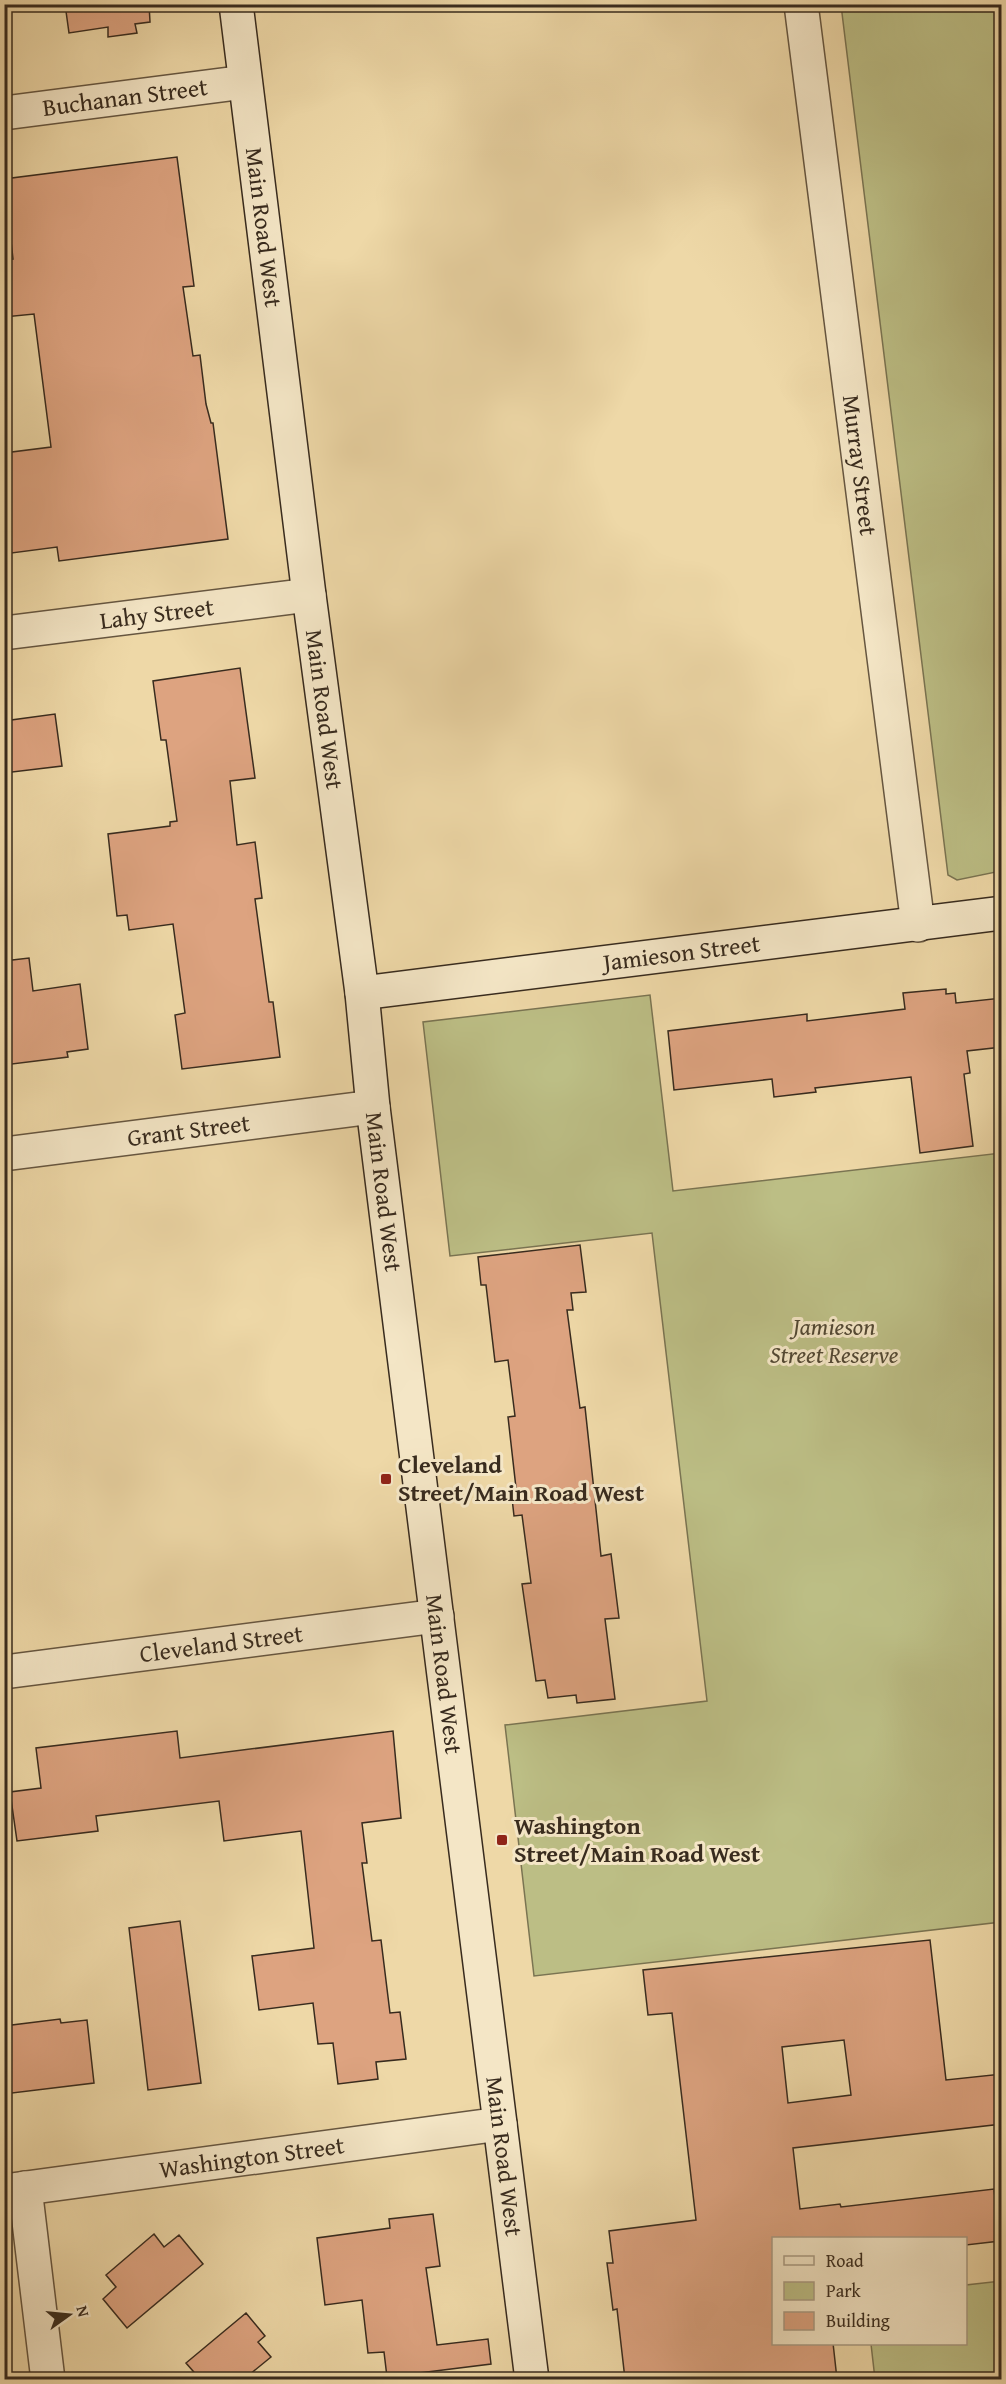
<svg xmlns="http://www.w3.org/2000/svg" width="1006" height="2384" font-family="'Gentium Book Plus',serif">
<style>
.green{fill:#bcbe85;stroke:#7a7452;stroke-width:1.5}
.building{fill:#dda380;stroke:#382b1e;stroke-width:1.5;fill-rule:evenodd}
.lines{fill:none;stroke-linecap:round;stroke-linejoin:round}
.street-casing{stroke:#665640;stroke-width:36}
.secondary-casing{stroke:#382b1e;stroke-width:36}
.street{stroke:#f4e6c6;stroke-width:33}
.secondary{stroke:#f4e6c6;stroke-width:33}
.poi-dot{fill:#8f2418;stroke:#f4e6c6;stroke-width:2}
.labels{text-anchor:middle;stroke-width:6;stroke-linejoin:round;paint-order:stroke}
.street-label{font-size:24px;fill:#382b1e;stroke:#f4e6c6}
.park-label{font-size:24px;font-style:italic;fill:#524833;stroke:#f4e6c6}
.poi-label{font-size:24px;font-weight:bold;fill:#382b1e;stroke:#f4e6c6;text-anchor:start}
</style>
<rect width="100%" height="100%" fill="#eed8a7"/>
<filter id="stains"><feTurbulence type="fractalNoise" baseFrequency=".00333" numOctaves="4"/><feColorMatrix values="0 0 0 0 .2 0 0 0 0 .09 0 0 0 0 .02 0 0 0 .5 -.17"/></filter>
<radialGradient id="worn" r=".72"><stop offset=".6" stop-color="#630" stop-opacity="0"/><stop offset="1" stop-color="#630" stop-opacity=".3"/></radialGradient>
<!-- green -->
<path class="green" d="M841,5H1001V871L957,880L948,875Z
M650,995L673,1191L1001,1153V1922L534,1976L505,1725L707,1701L652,1233L450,1256L423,1022Z
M1001,2281V2379H875L871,2344H966V2285Z"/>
<!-- building -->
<path class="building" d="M65,4H149L150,22L135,24L137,33L108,37V27L69,33Z
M177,157L194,286L183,287L193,356L200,355L206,404L211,423H213L228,539L59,561L57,547L4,554V453L51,447L34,314L4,317V260L13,259L4,179Z
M240,668L255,778L230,781L237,845L255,842L262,898L255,899L269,1002H273L280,1057L182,1069L175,1015L185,1013L173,924L129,930L127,915L117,916L108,834L170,826V822L177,821L166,740H161L153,681Z
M55,714L62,766L4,773V721Z
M29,958L33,991L80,984L88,1049L67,1052L68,1057L4,1065V961Z
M946,989V994L955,993L956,1003L1002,998V1047L967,1051L970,1073L964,1074L973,1146L920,1153L911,1077L815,1088L816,1092L774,1097L772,1079L674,1090L668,1031L807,1014V1021L905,1009L903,993Z
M580,1245L586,1292L571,1293L573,1310H567L580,1408L585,1407L601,1556L611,1554L619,1618L605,1619L615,1699L577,1703L576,1695L548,1698L545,1680L536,1681L522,1584L531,1583L522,1515L514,1516L511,1489L516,1488L508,1417L515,1416L508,1360L495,1362L486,1285H481L478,1257Z
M177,1731L180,1758L393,1731L401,1818L362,1823L367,1863H362L372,1941L381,1940L390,2013L400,2012L406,2059L376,2062L378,2079L338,2084L333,2043L318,2044L313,2003L259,2010L252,1956L314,1948L301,1831L224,1841L219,1801L96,1816L98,1831L17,1841L10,1792L41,1788L36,1748Z
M180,1921L201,2083L148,2090L129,1928Z
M930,1940L946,2080L1002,2074V2124L793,2148L800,2209L840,2204L841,2207L994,2189L1000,2241L966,2245V2238H774V2343H833L837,2379H625L617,2309L613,2310L607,2263H613L609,2231L696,2220L672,2013L648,2015L643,1970ZM844,2040L851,2095L788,2103L782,2047Z
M60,2019L61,2023L87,2020L94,2083L4,2094V2026Z
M433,2214L440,2266L426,2268L437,2345L488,2339L491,2364L387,2377L384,2352L368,2353L362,2300L325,2305L317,2238L390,2228L389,2219Z
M154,2234L164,2247L179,2235L203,2264L127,2328L103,2299L116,2287L106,2275Z
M246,2313L265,2336L258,2342L271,2357L244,2379H200L186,2363Z"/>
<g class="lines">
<defs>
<g id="street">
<path id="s1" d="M801,4L918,925"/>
<path id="s2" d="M4,113L245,82"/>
<path id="s3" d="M4,633L309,595"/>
<path id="s4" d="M4,1154L373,1107"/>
<path id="s5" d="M4,1672L437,1616"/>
<path d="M25,2188L48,2380"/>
<path id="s6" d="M4,2191L500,2124"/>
</g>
<g id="secondary">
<path id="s7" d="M236,4L309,595L362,993L373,1107L532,2380"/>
<path id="s8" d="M362,993L1002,913"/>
</g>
</defs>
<!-- street casing -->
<use href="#street" class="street-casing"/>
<!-- secondary casing -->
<use href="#secondary" class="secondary-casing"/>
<!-- street -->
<use href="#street" class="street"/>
<!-- secondary -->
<use href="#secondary" class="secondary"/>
</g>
<!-- markers -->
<g class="poi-dot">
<rect x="380" y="1473" width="12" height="12" rx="3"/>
<rect x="496" y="1834" width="12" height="12" rx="3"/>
</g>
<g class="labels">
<!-- street labels -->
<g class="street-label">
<text dy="8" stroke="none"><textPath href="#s2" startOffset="122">Buchanan Street</textPath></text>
<text dy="8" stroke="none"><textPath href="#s7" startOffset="225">Main Road West</textPath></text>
<text dy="8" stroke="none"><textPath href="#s1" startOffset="465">Murray Street</textPath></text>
<text dy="8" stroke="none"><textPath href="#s3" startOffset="154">Lahy Street</textPath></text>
<text dy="8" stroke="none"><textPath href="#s7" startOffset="711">Main Road West</textPath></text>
<text dy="8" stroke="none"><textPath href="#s8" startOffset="322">Jamieson Street</textPath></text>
<text dy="8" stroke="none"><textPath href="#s4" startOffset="186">Grant Street</textPath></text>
<text dy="8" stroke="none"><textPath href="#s7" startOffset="1197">Main Road West</textPath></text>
<text dy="8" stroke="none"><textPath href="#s5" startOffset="219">Cleveland Street</textPath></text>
<text dy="8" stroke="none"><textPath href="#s7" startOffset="1683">Main Road West</textPath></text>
<text dy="8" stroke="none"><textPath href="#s7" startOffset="2169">Main Road West</textPath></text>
<text dy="8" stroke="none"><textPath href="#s6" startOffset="250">Washington Street</textPath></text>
</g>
<!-- park labels -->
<g class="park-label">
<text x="834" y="1335">Jamieson<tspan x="834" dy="28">Street Reserve</tspan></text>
</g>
<!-- poi labels -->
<g class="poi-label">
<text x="398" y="1473">Cleveland<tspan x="398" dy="28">Street/Main Road West</tspan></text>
<text x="514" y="1834">Washington<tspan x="514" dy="28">Street/Main Road West</tspan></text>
</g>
</g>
<!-- margin -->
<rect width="1006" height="2384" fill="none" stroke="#eed8a7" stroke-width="24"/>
<rect x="6" y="6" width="994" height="2372" fill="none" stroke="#382b1e" stroke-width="3"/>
<rect x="12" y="12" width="982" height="2360" fill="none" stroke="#382b1e" stroke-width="1.5"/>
<!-- legend -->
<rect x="772" y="2237" width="195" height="108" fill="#f4e6c6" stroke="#a99b83" stroke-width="1.5"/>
<rect x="784" y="2256" width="30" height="9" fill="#f4e6c6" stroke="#a99b83" stroke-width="1.5"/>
<text x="826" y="2267" font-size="18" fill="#382b1e">Road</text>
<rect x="784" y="2282" width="30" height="18" fill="#bcbe85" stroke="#a99b83" stroke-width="1.5"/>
<text x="826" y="2297" font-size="18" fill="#382b1e">Park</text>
<rect x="784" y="2312" width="30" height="18" fill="#dda380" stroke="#a99b83" stroke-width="1.5"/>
<text x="826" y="2327" font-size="18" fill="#382b1e">Building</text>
<!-- north arrow -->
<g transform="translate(69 2315) rotate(75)" stroke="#f4e6c6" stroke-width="4.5" paint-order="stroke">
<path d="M0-4.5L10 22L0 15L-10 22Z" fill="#382b1e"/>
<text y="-9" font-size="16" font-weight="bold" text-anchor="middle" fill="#382b1e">N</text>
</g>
<rect width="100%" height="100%" filter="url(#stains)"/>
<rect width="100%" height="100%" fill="url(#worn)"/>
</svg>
